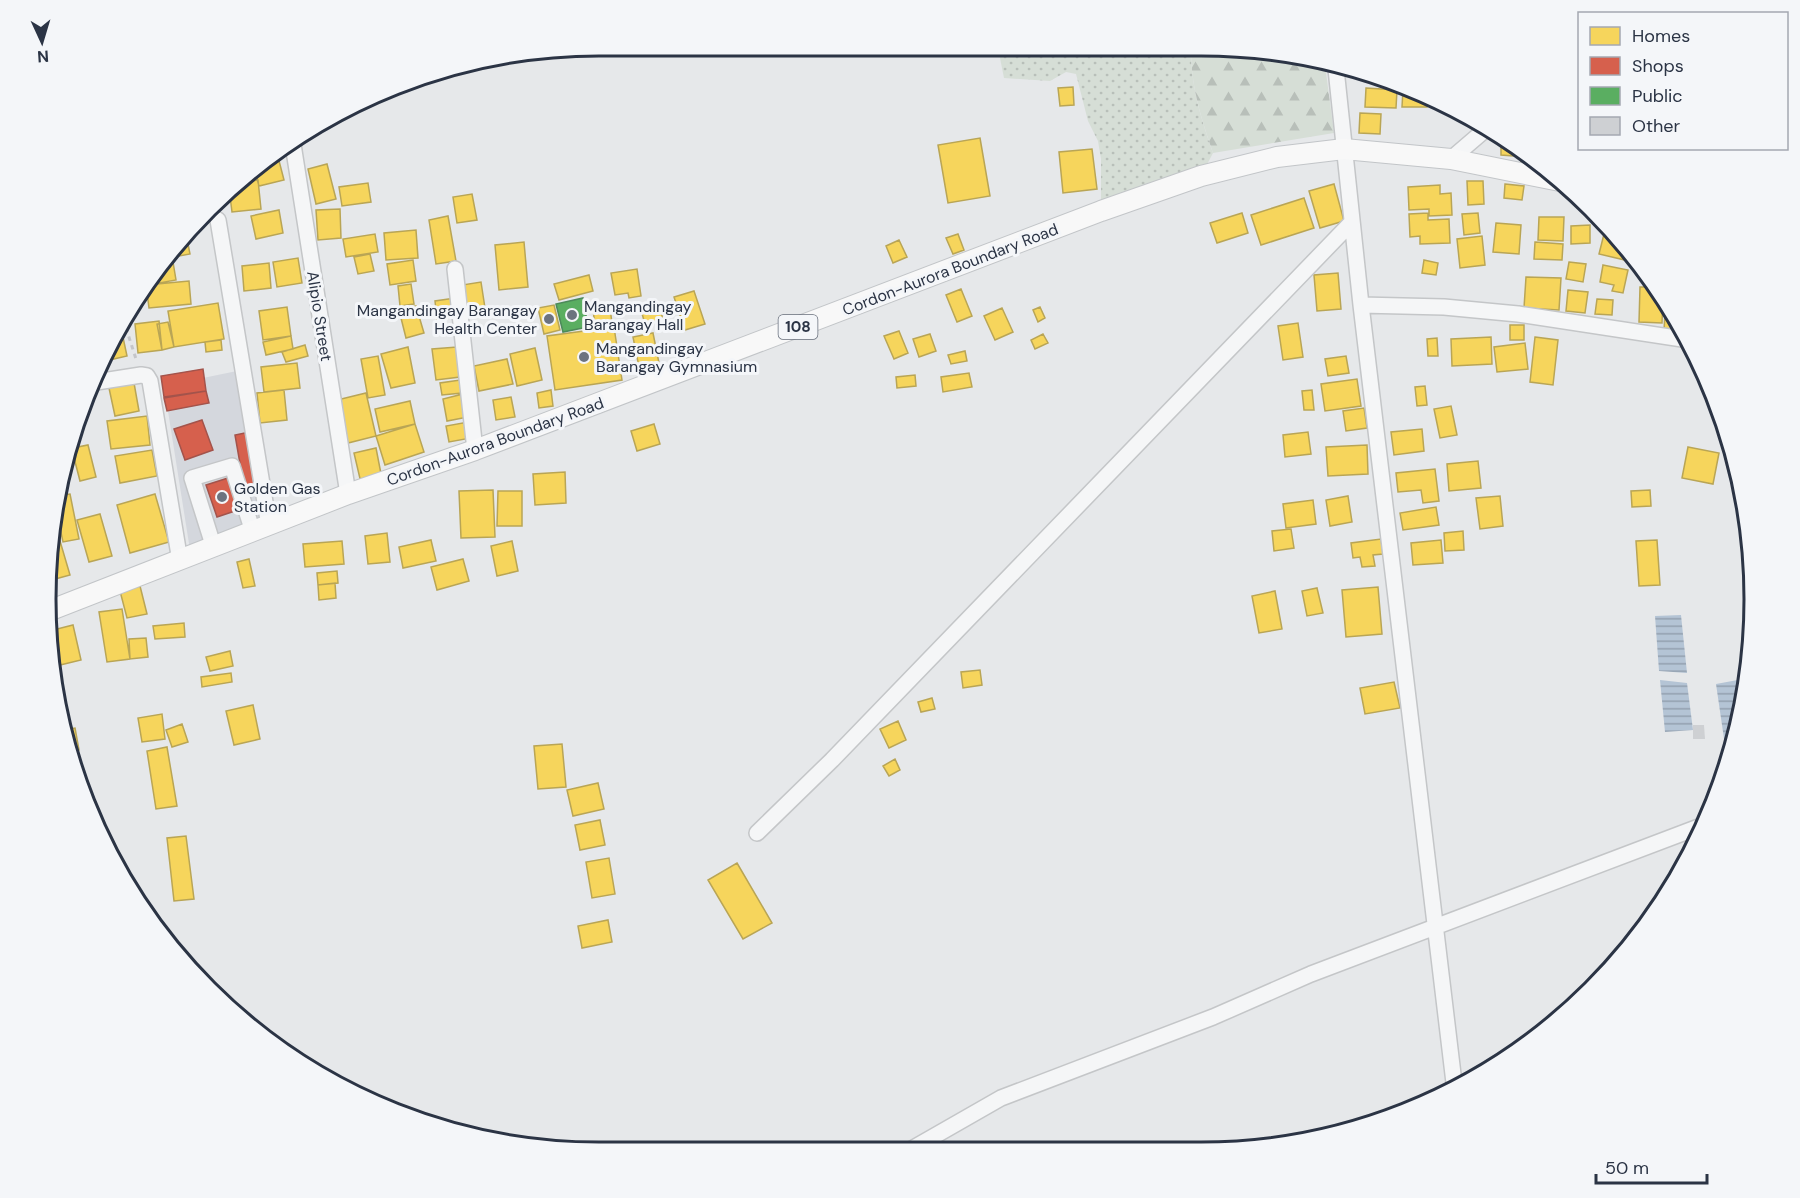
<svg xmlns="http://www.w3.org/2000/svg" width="1800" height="1198" font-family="'DM Sans',sans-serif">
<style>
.built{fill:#d4d7dd}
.grass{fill:url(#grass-dots)}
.forest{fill:url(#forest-firs)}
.water{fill:url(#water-rules)}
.homes{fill:#f6d55c;stroke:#b9a555;stroke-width:1.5}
.shops{fill:#d6604d;stroke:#a3534b;stroke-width:1.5}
.public{fill:#5aae61;stroke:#4c8959;stroke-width:1.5}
.building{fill:#ced0d3}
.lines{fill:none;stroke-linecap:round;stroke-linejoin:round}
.minor-casing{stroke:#c4c6c8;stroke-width:18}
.major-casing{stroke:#c2c5c8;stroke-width:22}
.path{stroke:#c5c6ca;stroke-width:3;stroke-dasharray:4.5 4.5;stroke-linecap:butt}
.minor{stroke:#f5f6f7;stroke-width:15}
.major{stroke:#f8f8f8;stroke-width:20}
.poi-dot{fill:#6c737f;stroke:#f4f6f9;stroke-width:2}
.labels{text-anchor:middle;stroke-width:6;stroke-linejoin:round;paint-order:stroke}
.shield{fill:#f4f6f9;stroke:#676e7b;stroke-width:1.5}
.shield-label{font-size:15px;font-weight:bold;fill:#2b3445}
.street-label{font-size:16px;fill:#2b3445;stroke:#f4f6f9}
.poi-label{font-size:16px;fill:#2b3445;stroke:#f4f6f9;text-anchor:start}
.rim{fill:none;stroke:#2b3445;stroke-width:3}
</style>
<defs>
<pattern id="grass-dots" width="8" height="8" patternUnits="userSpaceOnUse" patternTransform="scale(1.5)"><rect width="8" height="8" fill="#d6ded6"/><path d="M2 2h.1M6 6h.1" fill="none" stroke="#b8bfb9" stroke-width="1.8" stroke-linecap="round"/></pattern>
<pattern id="forest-firs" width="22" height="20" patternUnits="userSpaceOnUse" patternTransform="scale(1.5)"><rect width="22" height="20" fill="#d6ded6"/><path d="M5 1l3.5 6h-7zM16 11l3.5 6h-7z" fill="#b8bfb9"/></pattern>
<pattern id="water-rules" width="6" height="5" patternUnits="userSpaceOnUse" patternTransform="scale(1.5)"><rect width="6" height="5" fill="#b4c4d5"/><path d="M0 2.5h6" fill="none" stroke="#93a0af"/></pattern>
</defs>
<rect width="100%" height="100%" fill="#e6e8ea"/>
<!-- built -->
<path class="built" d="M237,371L267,520L190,550L164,386Z"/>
<!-- grass -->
<path class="grass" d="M998,48L1191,49C1191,87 1201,118 1213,153L1201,176L1101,211V159L1098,141L1088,121L1076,74L1066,72L1050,81L1004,78Z"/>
<!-- forest -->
<path class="forest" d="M1191,49L1274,50L1325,65L1334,133L1213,153C1201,118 1191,87 1191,49Z"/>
<!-- water -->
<path class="water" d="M1681,615L1687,673L1659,671L1655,616Z
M1743,679L1745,692L1728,766L1716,684Z
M1660,680L1687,683L1693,730L1665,732Z"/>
<!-- homes -->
<path class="homes" d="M1073,87L1074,105L1060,106L1058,88Z
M1366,88L1397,90L1396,108L1365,107Z
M1403,89L1427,96V107H1402Z
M1437,99L1446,102L1453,107L1437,108Z
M1360,113L1381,114L1380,134L1359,133Z
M980,138L990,196L948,203L938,145Z
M1501,142H1505L1513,147V156L1501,155Z
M1092,149L1097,189L1063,193L1059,152Z
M1521,152L1539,164L1521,163Z
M277,153L284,180L259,186L255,172Z
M327,164L336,199L316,204L308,169Z
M258,180L261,209L232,212L230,196L245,182Z
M1467,181H1483L1484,204L1468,205Z
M368,183L371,202L342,206L339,187Z
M1334,184L1344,221L1320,228L1309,191Z
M1505,184L1524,186L1522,200L1504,198Z
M1440,185V194L1451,193L1452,215L1429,216V209L1409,210L1408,187Z
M472,194L477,220L457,223L453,197Z
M1304,198L1314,228L1261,245L1251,215Z
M340,209L341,238L318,240L316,210Z
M279,210L283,233L256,239L251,216Z
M1242,213L1248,233L1217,243L1210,223Z
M1428,213V220L1449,219L1450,243L1420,244V236L1410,237L1409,214Z
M1478,213L1480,233L1464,235L1462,214Z
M448,216L456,261L436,264L429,220Z
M1539,217H1564L1563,241L1538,240Z
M1496,223L1521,225L1519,254L1493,252Z
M1590,225V243L1571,244V226Z
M416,230L418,258L386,260L384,233Z
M1605,230L1612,232L1631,252L1629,261L1599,254Z
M375,234L378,252L346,257L343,239Z
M958,234L964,250L953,254L946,238Z
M1482,236L1485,265L1460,268L1457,239Z
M187,239L190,254L163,259L183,240Z
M899,240L907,257L893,263L886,246Z
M524,242L528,287L499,290L495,245Z
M1535,242L1563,244L1562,260L1534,259Z
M370,254L374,271L358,274L354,257Z
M298,258L302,283L277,287L273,262Z
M413,260L416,281L390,285L387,264Z
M1424,260L1438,263L1436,275L1422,273Z
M173,262L176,280L154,284L152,274L158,265Z
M1569,262L1586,264L1583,282L1566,279Z
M269,263L271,288L244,291L242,266Z
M1603,265L1628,270L1623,293L1612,291L1614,285L1600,282Z
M637,269L641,296L629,298L628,293L615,295L611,273Z
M1338,273L1341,309L1317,311L1314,275Z
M589,275L593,291L559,300L554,284Z
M1526,277L1561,278L1559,310L1524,308Z
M189,281L191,304L149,308L146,285Z
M481,282L485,308L466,310L462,285Z
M411,284L414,304L400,306L398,286Z
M1640,287H1656L1663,298L1662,323L1639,322Z
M961,289L972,316L957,322L946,295Z
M1568,290L1588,292L1585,313L1566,311Z
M694,291L705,324L685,330L674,297Z
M455,298L458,316L437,319L435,301Z
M1597,299L1613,300L1612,315L1595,314Z
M218,303L224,339L174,347L168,311Z
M554,305L560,330L544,334L538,308Z
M416,306L424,333L406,338L399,310Z
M659,306L663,319L645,324L641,310Z
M287,307L291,336L263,340L259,311Z
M1040,307L1045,318L1038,322L1033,310Z
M610,308L612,323L595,325L593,310Z
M1002,308L1013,332L995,340L984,316Z
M1665,312L1673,315V331H1664Z
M159,321L162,350L138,353L135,324Z
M168,322L174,347L162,350L157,324Z
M1298,323L1303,357L1283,360L1278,326Z
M1510,325H1524V340H1510Z
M614,327L622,380L555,390L547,336Z
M121,328L127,356L105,361L104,357Z
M899,331L908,353L894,359L884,336Z
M653,333L659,363L639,367L633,337Z
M930,334L936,351L919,357L913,339Z
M1043,334L1048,343L1035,349L1031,340Z
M291,336L293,349L266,355L263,342Z
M1491,337L1492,364L1452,366L1451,339Z
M1535,337L1558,340L1553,385L1530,382Z
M1437,338L1438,356H1428L1427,339Z
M221,340L222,350L206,352L205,342Z
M1525,343L1528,369L1497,372L1494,347Z
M305,345L308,356L286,362L282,352Z
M408,347L415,383L391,388L381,354Z
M457,347L460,377L436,380L432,349Z
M535,348L542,380L517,386L510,354Z
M965,351L967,361L951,364L948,355Z
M378,356L385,395L368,398L361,359Z
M1346,356L1349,373L1328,376L1325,359Z
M507,359L513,384L479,391L474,366Z
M297,363L300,388L264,392L261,367Z
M969,373L972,387L943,392L941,377Z
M915,375L916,386L897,388L896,377Z
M1357,379L1361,406L1325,411L1321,384Z
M460,380L462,393L442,395L440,383Z
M134,383L139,411L115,416L109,388Z
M1425,386L1427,405L1417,406L1415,387Z
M284,390L287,420L260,423L257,393Z
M551,390L553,406L539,408L537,393Z
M1312,390L1314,410H1304L1302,391Z
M366,393L376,436L348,443L337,400Z
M463,394L468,417L447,421L443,399Z
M511,397L515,417L496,420L493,400Z
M410,401L415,424L380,432L375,409Z
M1451,406L1457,435L1440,438L1434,409Z
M1364,408L1367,428L1346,431L1343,411Z
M147,416L150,445L111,449L107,421Z
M468,422L471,438L449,442L446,426Z
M415,424L424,452L385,465L376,436Z
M654,424L660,444L637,451L631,431Z
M1422,429L1424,451L1394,455L1391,432Z
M1308,432L1311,454L1285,457L1283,435Z
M88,445L96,477L80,481L72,450L73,448Z
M1367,445L1368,474L1328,476L1326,447Z
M1688,447L1719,453L1713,484L1682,478Z
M376,448L382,479L361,483L354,453Z
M152,450L157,476L120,483L115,456Z
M1478,461L1481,488L1449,491L1447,464Z
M1435,469L1439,501L1423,503L1421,490L1398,492L1396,473Z
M565,472L566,503L535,505L533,474Z
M493,490L495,537L461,538L459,491Z
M1650,490L1651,506L1632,507L1631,491Z
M498,491H522V526H497Z
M70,494L79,539L63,542L57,514L62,495Z
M155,494L169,542L130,553L117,505Z
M1348,496L1352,522L1330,526L1326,500Z
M1500,496L1503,526L1480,529L1476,498Z
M1313,500L1316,524L1286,528L1283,504Z
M1436,507L1439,525L1403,530L1400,513Z
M100,514L112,556L89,562L77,520Z
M55,524L70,575L48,581L46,562Z
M1291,529L1294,548L1274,551L1272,531Z
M1463,531L1464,550L1445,551L1444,533Z
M387,533L390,562L368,564L365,536Z
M1381,539L1383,554L1373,555L1375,566L1362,567L1360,557L1353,558L1351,543Z
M431,540L436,561L403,568L399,547Z
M1441,540L1443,563L1413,565L1411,543Z
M1657,540L1660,585L1639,586L1636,541Z
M342,541L344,564L305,567L303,544Z
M512,541L518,571L497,576L491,546Z
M249,559L255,586L243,588L237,562Z
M463,559L469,581L437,590L431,567Z
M337,571L338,583L318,585L317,573Z
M335,583L336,598L319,600L318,585Z
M140,586L147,614L127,618L120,591Z
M1378,587L1382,634L1346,637L1342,590Z
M1317,588L1323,613L1307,616L1302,591Z
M1275,591L1282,629L1259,633L1252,596Z
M122,609L130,659L107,662L99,612Z
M184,623L185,637L155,639L153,626Z
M73,625L81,660L56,666L53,630Z
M146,638L148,657L130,659L129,639Z
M230,651L233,666L210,671L206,657Z
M980,670L982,685L963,688L961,672Z
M231,673L232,682L202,687L201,677Z
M1394,682L1400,708L1365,714L1360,688Z
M932,698L935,709L921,712L918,702Z
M253,705L260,739L234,745L226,711Z
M162,714L165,739L142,742L138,718Z
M898,721L906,740L889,748L880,729Z
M182,724L188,742L172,747L166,730Z
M75,728L79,750L68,752L64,742L63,730Z
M562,744L566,787L538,789L534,746Z
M167,747L177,806L156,809L147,751Z
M895,759L900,770L889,776L883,766Z
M598,783L604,809L573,816L567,790Z
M600,820L605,845L580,850L575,825Z
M186,836L194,899L174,901L167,838Z
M609,858L615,894L592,898L586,862Z
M737,863L772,923L743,939L708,880Z
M608,920L612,942L582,948L578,926Z"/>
<!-- shops -->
<path class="shops" d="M203,369L206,391L164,397L161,376Z
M206,391L209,403L167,411L164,398Z
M202,420L213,450L185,460L174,429Z
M250,432L260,489L245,492L235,435Z
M228,478L238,510L217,517L206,485Z"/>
<!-- public -->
<path class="public" d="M583,298L588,327L563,332L556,304Z"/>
<!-- building -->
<path class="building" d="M1693,725H1704L1705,739H1693Z"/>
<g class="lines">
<defs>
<path id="minor" d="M1336,69L1361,305L1455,1091
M292,138L348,494
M1451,159L1486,129
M218,220L269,526
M455,269L475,450
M1361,305L1444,307L1518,314L1689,340
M90,383L141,375L147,376L150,381L180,561
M214,548L192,478L232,466L253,532
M757,833L832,760L1352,222
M910,1150L1001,1098L1213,1017L1311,974L1704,825"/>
<path id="major" d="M51,610L348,494L475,450L1101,211L1201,176L1277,157L1344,149L1451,159L1565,182"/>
</defs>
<!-- minor casing -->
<use href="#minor" class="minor-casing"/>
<!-- major casing -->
<use href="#major" class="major-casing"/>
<!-- path -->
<path class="path" d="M126,328L137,362"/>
<!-- minor -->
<use href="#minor" class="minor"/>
<!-- major -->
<use href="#major" class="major"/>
</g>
<!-- markers -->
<g class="poi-dot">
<circle cx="572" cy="315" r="6"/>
<circle cx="549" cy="319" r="6"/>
<circle cx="584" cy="357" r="6"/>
<circle cx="222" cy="497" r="6"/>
</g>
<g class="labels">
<!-- shield labels -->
<rect class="shield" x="778.5" y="315" width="39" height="24" rx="4.5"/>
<g class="shield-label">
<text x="798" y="332">108</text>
</g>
<!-- street labels -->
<g class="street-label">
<text transform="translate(950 269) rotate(-21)" y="6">Cordon-Aurora Boundary Road</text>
<text transform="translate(320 316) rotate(81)" y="6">Alipio Street</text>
<text transform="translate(495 441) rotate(-20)" y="6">Cordon-Aurora Boundary Road</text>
</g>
<!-- poi labels -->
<g class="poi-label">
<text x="584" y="312">Mangandingay<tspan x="584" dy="18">Barangay Hall</tspan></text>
<text x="537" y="316" text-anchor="end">Mangandingay Barangay<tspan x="537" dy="18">Health Center</tspan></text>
<text x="596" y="354">Mangandingay<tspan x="596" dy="18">Barangay Gymnasium</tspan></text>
<text x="234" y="494">Golden Gas<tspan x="234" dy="18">Station</tspan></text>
</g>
</g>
<!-- crop -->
<path d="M0 0H1800V1198H0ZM599 56H1201A543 543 0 0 1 1744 599V599A543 543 0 0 1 1201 1142H599A543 543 0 0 1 56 599V599A543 543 0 0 1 599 56Z" fill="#f4f6f9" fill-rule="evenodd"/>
<path class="rim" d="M599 56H1201A543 543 0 0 1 1744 599V599A543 543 0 0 1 1201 1142H599A543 543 0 0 1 56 599V599A543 543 0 0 1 599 56Z"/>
<!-- legend -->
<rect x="1578" y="12" width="210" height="138" fill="#f4f6f9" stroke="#a4a8b1" stroke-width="1.5"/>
<rect x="1590" y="27" width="30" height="18" fill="#f6d55c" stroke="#a4a8b1" stroke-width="1.5"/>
<text x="1632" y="42" font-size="18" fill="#2b3445">Homes</text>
<rect x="1590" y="57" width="30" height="18" fill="#d6604d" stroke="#a4a8b1" stroke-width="1.5"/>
<text x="1632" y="72" font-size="18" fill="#2b3445">Shops</text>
<rect x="1590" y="87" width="30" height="18" fill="#5aae61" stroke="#a4a8b1" stroke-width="1.5"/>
<text x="1632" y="102" font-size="18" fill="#2b3445">Public</text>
<rect x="1590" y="117" width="30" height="18" fill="#ced0d3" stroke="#a4a8b1" stroke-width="1.5"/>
<text x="1632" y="132" font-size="18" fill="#2b3445">Other</text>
<!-- north arrow -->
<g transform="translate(42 42) rotate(176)" stroke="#f4f6f9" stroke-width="4.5" paint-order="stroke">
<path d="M0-4.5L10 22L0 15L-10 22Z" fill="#2b3445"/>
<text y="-9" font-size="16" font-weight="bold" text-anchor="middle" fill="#2b3445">N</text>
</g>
<!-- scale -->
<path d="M1596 1174v9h111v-9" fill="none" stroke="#2b3445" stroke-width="3"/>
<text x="1605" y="1174" font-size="18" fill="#2b3445" stroke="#f4f6f9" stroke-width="4.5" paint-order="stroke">50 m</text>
</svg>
